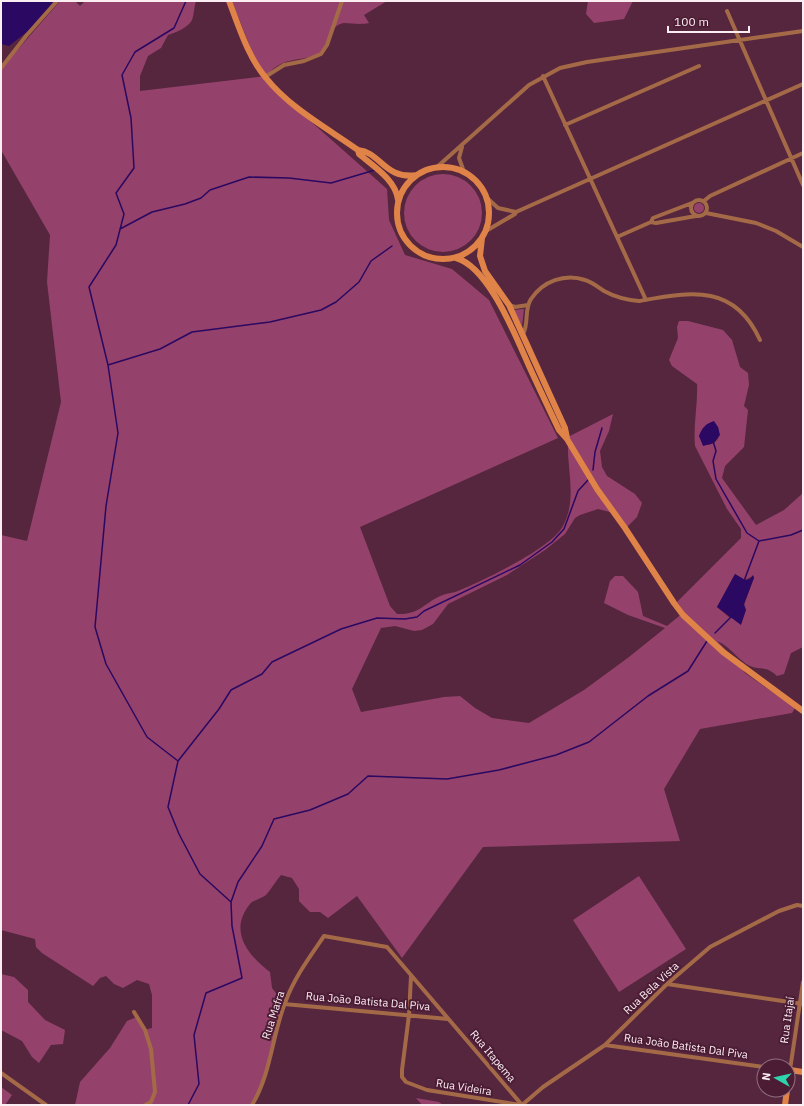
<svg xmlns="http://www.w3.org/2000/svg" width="804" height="1106" font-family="'IBM Plex Sans',sans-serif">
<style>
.green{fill:#94426b;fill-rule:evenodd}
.water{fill:#2b0862}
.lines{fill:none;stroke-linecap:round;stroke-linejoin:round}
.stream{stroke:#2b0862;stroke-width:1.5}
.street{stroke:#a46a47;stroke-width:4}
.secondary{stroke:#df8349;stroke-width:6}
.labels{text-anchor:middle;stroke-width:4;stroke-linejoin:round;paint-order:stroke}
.street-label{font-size:11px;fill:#fbeef3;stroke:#4b1c34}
</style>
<rect width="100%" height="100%" fill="#56263e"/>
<!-- green -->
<path class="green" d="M60,1L76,2L80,6L85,1H196C194,7 194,15 192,20C189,27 175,33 168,35L161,48L148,56L140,76V91L266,76L252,52L232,1H387L364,15L369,23C358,25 353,23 344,23C331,24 327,43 322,53C299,63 279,55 264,80L387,189L389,220L405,255L452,269L489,300L558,438L360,527L390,606L397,614C421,615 424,602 443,595C448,593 453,593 458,591C482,581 552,548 563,526C578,498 566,468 568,437L613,414L609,431L600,451L602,467L607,476L635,494L642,503L637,517L627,527L610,512L598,509L580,515L575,518L565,534L545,550L507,575L448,604L433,624L422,630L414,631L395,626L381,628L352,689L361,712L444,697L460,696L475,708L492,718L529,723L584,690L629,657L665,628L628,615L604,603L610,581L615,576H623L638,592L643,616L667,626L684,612L677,602L741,538V529L727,509L695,446C693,425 698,405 697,384L672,366L669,360L678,338L677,327L679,321H688L723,330L732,340L740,367L748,373L749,385L744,406L748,410L744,447L725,466L722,478L756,525L784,510L803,493V647L791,653L784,674L777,676C765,665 763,671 750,666C740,662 730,646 717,641L726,650L745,673L795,708L792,713L700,729L664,789L680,841L483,847L402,958L357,896L328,918L320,912H310L299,901V889L292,878L281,875C276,881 271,889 266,895C261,899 253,900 250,904C228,931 248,955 270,972L272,988L284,1004L260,1092L252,1105H75L80,1082L110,1048L127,1021L137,1017L144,1030L152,1028V995L149,984L137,980L123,988L114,984L106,976L100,978L93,986L42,953L36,947L35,939L1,930V535L27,541L61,402L47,282L50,235L1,150V69ZM707,424L718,427C720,437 719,441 709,445L699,436ZM735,574L745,580L753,576L754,577L744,605L730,618L717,607Z
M588,1H633L624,19L594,23L586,14Z
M404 213a39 39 0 1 1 78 0a39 39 0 1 1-78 0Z
M694 208a5 5 0 1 1 10 0a5 5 0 1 1-10 0Z
M524,309L522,326L514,310Z
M639,876L686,949L619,992L573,920Z
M1,974L14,977L28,990V1002L45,1020L65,1030L63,1044L51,1045L39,1063L32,1057L22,1041L1,1030Z
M1,1087L12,1095L5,1105H1Z
M416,1098L439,1102L443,1105H422Z"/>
<!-- water -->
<path class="water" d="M1,1H56L28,31L9,46L1,44Z
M714,421L718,427L720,435L714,443L703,446L699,436C702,428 705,424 714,421Z
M735,574L745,580L750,579L753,575L754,578L744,604L746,610L741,625L717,607Z"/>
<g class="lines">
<!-- stream -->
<path class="stream" d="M186,1L174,28L135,52L122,75L131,118L134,168L116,193L124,214L116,245L89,287L108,365L118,433L106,506L95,627L106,664L147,737L178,761L168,807L179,834L200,874L231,902L232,926L242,978L206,993L194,1035L199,1084L188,1105
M120,229L152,212L185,204L201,198L210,190L249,177L289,178L331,183L375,170
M108,365L160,349L192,332L270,322L321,310L336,302L359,282L371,261L392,246
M713,441L716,451L713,461L716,479L747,533L759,541
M593,470L595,452L602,428
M744,581L759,541L791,535L803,530
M715,633L731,617
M178,761L219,709L231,690L262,674L272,662L341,629L377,618L405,619L417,617L424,611L520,565L552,542L564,529L578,491L588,480
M231,902L238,882L262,846L274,819L310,810L348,794L368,776L447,779L499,770L556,755L589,742L648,696L688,671L707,641"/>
<!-- street -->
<path class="street" d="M727,11L803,185
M1,68L26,36L57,1
M543,76L646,300
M265,77L284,65L304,61L321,54L327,45L342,1
M565,125L699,66
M462,147L459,158L464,172
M437,167L529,85L560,68L587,62L803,31
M486,197L498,208L516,212
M691 208a8 8 0 1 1 16 0a8 8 0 1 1-16 0Z
M704,201L710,196L803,153
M706,213L756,223L776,231L803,247
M651,222L656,223L696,216
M486,231L515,214L516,212L803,84
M617,237L651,222L653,218L692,203
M509,305L515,307L528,305
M523,334C529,324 524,309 531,299C543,281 565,273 585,280C592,282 598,287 604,291C615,297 627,300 639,301C691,292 734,283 760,340
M411,976L409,1015L402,1070V1077L406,1082L427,1090L521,1105
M667,984L803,1004
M284,1004L448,1019
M134,1012L145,1030L151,1049L155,1092L151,1102L145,1105
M605,1045L764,1067
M788,1070H790L803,982
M1,1073L46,1105
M252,1105C271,1074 272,1036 285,1003C294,978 309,958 324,936L387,947L522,1105
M522,1105L543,1087L605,1045L667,984L710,947L779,911L797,905L803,906"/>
<!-- secondary -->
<path class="secondary" d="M229,1C239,27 248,57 266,78C290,108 327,128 358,150C381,152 384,180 417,175
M358,150L359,154C373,166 396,180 398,200
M397 213a46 46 0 1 1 92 0a46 46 0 1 1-92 0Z
M482,238L480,256L485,271L509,305L565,428L567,438
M456,258C489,267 516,337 529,366C539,388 549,409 559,430L567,439L597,489L625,528L674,603L683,615L723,652L803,711
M788,1085L790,1070L803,1072
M785,1105L787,1090"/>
</g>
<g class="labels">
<!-- street labels -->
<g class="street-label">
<text transform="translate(651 988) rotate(-43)" y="4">Rua Bela Vista</text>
<text transform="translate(368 1001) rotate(5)" y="4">Rua João Batista Dal Piva</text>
<text transform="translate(273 1015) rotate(-72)" y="4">Rua Mafra</text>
<text transform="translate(787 1020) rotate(-82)" y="4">Rua Itajaí</text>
<text transform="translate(686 1046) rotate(8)" y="4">Rua João Batista Dal Piva</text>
<text transform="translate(493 1056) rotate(50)" y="4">Rua Itapema</text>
<text transform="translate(464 1087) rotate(9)" y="4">Rua Videira</text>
</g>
</g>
<!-- border -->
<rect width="804" height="1106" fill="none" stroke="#fbeef3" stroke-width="4"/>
<!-- north arrow -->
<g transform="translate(776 1078) rotate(278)"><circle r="19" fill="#4b1c34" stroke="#917080"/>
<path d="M0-3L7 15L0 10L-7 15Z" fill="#2ed4ab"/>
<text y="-6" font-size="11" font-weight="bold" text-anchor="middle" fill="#fbeef3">N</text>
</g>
<!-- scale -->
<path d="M668 26v6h81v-6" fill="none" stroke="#fbeef3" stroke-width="2"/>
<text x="674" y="26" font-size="12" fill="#fbeef3" stroke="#4b1c34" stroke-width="3" paint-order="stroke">100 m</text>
</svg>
